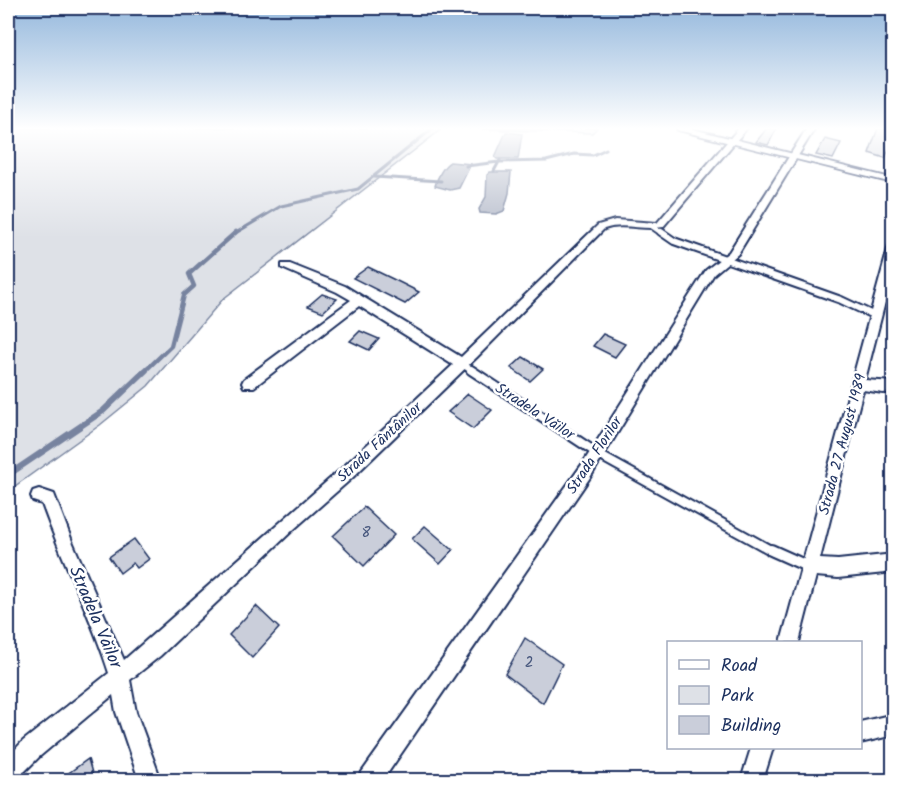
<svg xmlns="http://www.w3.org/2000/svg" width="901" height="788" font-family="Kalam,sans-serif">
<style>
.green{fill:#dee1e7;stroke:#7c88a2;stroke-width:1.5}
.water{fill:#b5bbca;stroke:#77839f;stroke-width:1.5}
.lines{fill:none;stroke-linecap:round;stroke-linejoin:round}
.stream-far2{stroke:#77839f;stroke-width:3}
.stream-far1{stroke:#77839f;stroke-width:4.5}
.stream{stroke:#77839f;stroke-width:6}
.building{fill:#caceda;stroke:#1b2f5e;stroke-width:1.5}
.lane-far3-casing{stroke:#1b2f5e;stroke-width:8}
.lane-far2-casing{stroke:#1b2f5e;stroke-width:10}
.lane-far1-casing{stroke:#1b2f5e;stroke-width:12}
.lane-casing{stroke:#1b2f5e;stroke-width:14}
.street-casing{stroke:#1b2f5e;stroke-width:4}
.lane-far3{stroke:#fff;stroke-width:4.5}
.lane-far2{stroke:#fff;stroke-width:6}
.lane-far1{stroke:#fff;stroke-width:8}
.lane{stroke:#fff;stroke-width:10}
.street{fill:#fff;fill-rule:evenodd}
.labels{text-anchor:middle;stroke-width:5;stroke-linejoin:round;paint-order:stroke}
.street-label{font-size:15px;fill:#1b2f5e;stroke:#fff}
.near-number-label{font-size:15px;fill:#47577d}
.near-street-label{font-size:18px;fill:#1b2f5e;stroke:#fff}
</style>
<rect width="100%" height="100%" fill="#fff"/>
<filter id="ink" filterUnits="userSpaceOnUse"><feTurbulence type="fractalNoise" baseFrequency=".0167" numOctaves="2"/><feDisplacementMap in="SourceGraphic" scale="12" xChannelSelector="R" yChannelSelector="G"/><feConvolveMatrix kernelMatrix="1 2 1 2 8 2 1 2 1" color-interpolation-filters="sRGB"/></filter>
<g filter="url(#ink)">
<!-- green -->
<path class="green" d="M8,128H443L223,299L148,386L100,425L8,491Z
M457,128H597L592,133Z"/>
<!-- water -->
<path class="water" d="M506,132L522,134L518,159H497L495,157Z
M450,162L471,164L459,188L450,190L435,186C437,178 443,166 450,162Z
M490,172H511L509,193L504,211L496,214L480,213L479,209L486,197L487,175Z"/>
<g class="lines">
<!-- stream-far2 -->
<path class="stream-far2" d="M466,166L499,162L546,161L574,154L593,155L606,149
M494,171L500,160
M374,177L441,181
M234,234L281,206L358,189L433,128"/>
<!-- stream-far1 -->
<path class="stream-far1" d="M145,371L171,346L184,295L194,286L189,274L236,232"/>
<!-- stream -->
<path class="stream" d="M8,475L103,411L146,370"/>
</g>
<!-- building -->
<path class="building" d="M767,128H777L768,145L756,142Z
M878,128L894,130V138L885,158L869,153Z
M825,139L841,143L833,159L816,155Z
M368,267L399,282L419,292L405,304L353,278Z
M322,294L337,299L323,312L308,306Z
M360,331L379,339L369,350L350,341Z
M603,334L625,344L615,357L593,346Z
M523,357L543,369L530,381L511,368Z
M468,394L492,410L473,429L448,412Z
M364,507L394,535L364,566L333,536Z
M425,526L453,550L440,564L412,539Z
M134,539L149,559L137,568L133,563L120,573L109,557Z
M256,606L279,628L252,658L229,635Z
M525,638L562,664L543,703L505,674Z
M88,759L94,780H59Z"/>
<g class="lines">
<defs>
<path id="lane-far3" d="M679,128L894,181
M653,227L663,234"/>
<path id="lane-far2" d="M661,232L674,241L841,300L875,316
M462,364L473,371"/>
<path id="lane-far1" d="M471,370L606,459L774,552"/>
<path id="lane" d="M771,550L809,567"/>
<path id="street" d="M739,128H747L663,227C644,231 623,222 604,229L477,357L351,479L293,530L160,656L130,680L136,712L161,780H139L116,712L113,695L39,757L16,780H8V757L23,741L109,673C91,615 62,561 42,504L33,501L31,496L33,491L39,489L54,494L72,541L124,660L341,469L453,365L359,306L254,387H244L242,383L244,379L351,300L337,292L282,268V264H290L345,286L461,357L598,225L615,220L657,223Z
M807,128H815L738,254L714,274L593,473L383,780H359L362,772L583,463L706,270L729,252Z
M894,242V267L865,380L894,382V392L883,393L863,390L820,559L838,560L894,554V572L838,578L816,576L799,642H781L889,245Z
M894,714V735L860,743V722Z
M751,748H773L763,780H741Z"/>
</defs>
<!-- lane-far3 casing -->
<use href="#lane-far3" class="lane-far3-casing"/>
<!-- lane-far2 casing -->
<use href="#lane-far2" class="lane-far2-casing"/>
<!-- lane-far1 casing -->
<use href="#lane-far1" class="lane-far1-casing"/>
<!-- lane casing -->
<use href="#lane" class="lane-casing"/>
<!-- street casing -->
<use href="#street" class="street-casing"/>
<!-- lane-far3 -->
<use href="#lane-far3" class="lane-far3"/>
<!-- lane-far2 -->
<use href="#lane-far2" class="lane-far2"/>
<!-- lane-far1 -->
<use href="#lane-far1" class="lane-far1"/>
<!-- lane -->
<use href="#lane" class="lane"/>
<!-- street -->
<use href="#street" class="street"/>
</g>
</g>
<!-- sky -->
<linearGradient id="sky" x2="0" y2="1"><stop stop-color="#93b7dc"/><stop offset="0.54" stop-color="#fff"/><stop offset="1" stop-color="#fff" stop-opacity="0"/></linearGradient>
<rect width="901" height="238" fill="url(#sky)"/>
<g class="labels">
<!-- street labels -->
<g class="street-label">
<text transform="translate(535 411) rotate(33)" y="5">Stradela Văilor</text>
<text transform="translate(379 442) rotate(-43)" y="5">Strada Fântânilor</text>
<text transform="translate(842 444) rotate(-75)" y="5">Strada 27 August 1989</text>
<text transform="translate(594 455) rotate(-57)" y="5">Strada Florilor</text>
</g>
<!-- near-number labels -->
<g class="near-number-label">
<text x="366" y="537">8</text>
<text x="529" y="667">2</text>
</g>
<!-- near-street labels -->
<g class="near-street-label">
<text transform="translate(96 617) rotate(67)" y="6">Stradela Văilor</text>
</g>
</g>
<!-- margin -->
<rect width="901" height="788" fill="none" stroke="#fff" stroke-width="30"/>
<rect x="15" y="15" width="871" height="758" fill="none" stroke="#1b2f5e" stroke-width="2" filter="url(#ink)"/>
<!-- legend -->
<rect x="667" y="641" width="195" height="108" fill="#ffffff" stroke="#a4acbf" stroke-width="1.5"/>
<rect x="679" y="660" width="30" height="9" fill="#ffffff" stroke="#a4acbf" stroke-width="1.5"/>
<text x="721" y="671" font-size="18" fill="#1b2f5e">Road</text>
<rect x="679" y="686" width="30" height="18" fill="#dee1e7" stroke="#a4acbf" stroke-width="1.5"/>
<text x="721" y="701" font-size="18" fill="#1b2f5e">Park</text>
<rect x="679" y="716" width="30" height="18" fill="#caceda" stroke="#a4acbf" stroke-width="1.5"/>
<text x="721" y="731" font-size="18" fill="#1b2f5e">Building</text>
</svg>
